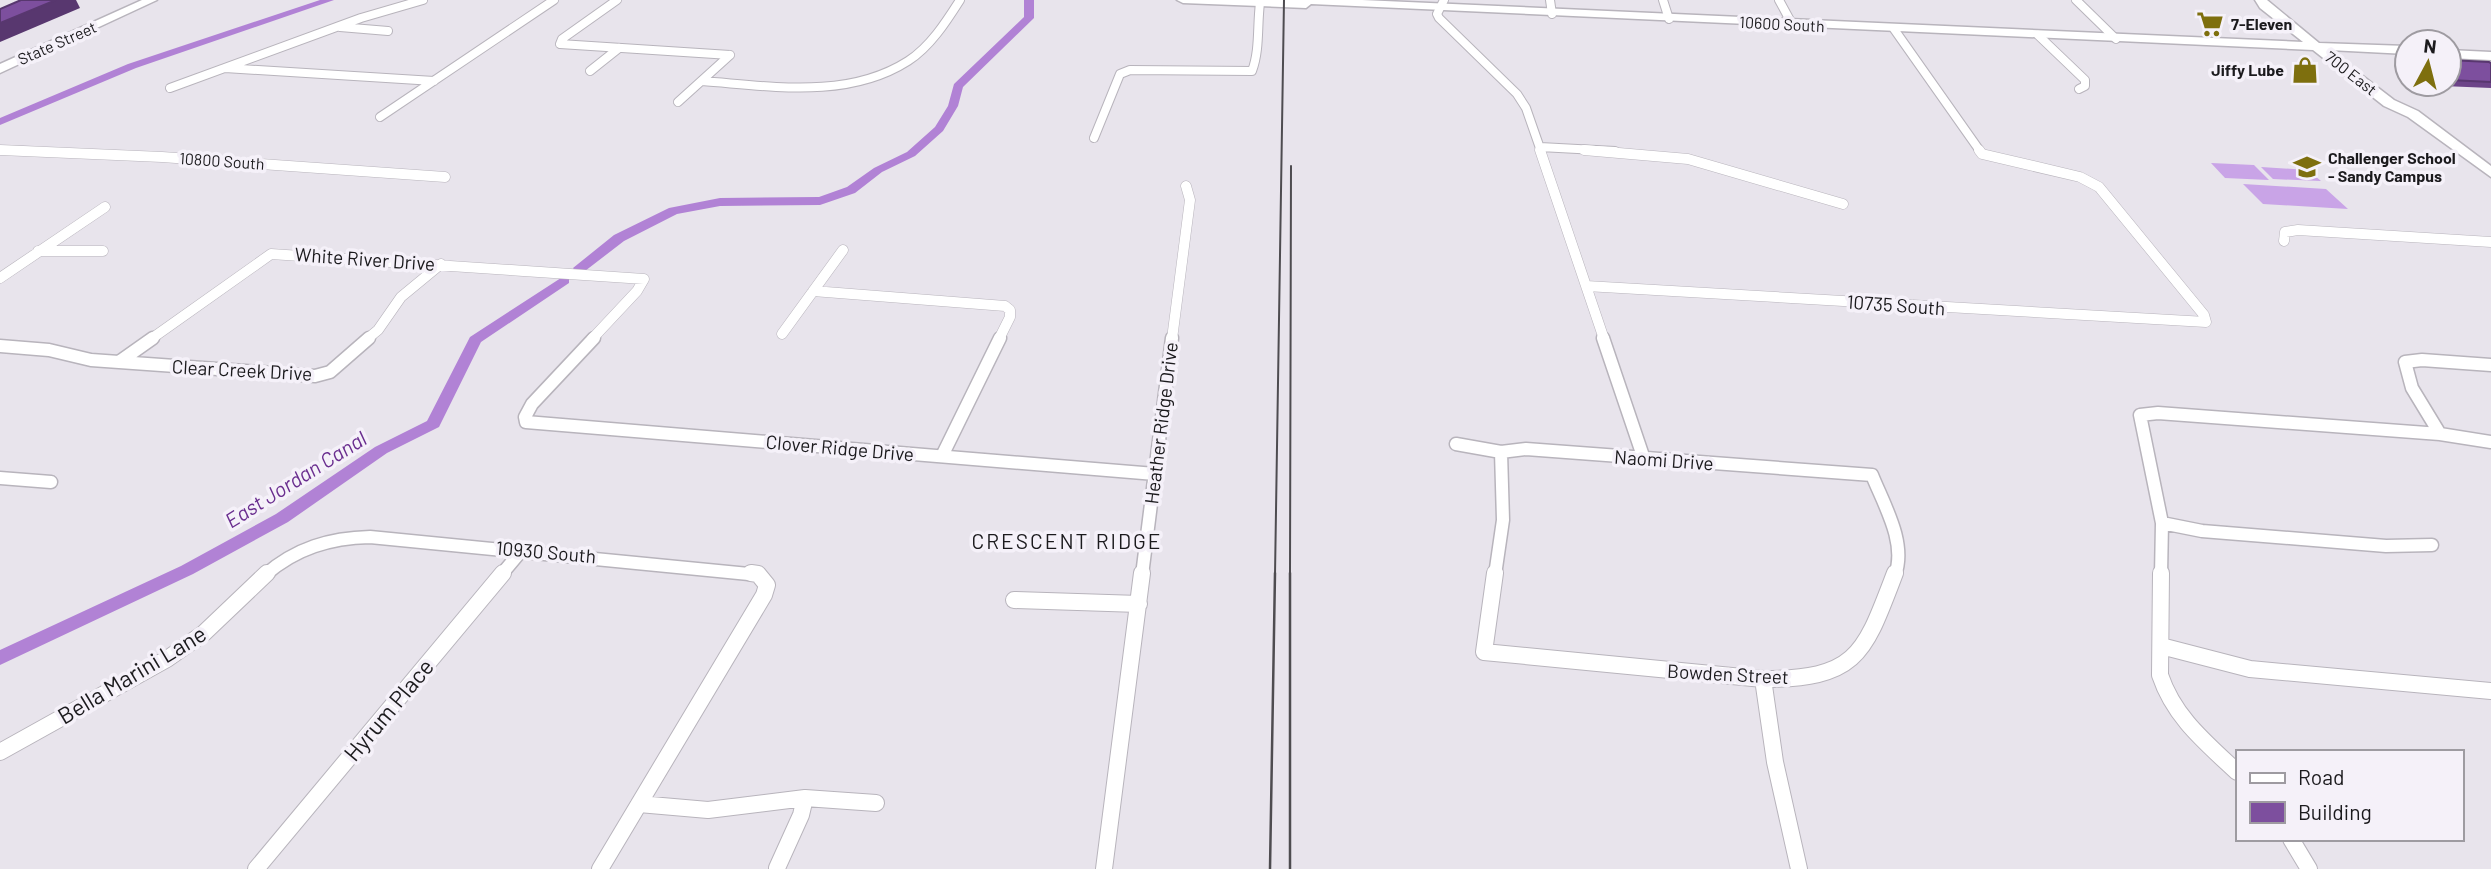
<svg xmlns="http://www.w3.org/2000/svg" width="2491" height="869" font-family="Barlow,sans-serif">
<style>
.green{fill:#c9a4e7}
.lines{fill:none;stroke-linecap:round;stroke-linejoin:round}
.canal{fill:#b182d5;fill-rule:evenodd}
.street-far3-casing{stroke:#b8b4bc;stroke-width:10}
.street-far2-casing{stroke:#b8b4bc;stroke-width:11}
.street-far1-casing{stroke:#b8b4bc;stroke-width:15}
.street-casing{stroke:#b8b4bc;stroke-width:18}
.primary-casing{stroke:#b8b4bc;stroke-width:3}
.street-far3{stroke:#fff;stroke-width:8}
.street-far2{stroke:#fff;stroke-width:10}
.street-far1{stroke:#fff;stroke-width:12}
.street{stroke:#fff;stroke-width:16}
.primary{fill:#fff;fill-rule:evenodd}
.tram-far1{stroke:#4e4c50;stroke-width:2}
.tram{stroke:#4e4c50;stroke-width:2.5}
.wall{fill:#6c4488}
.shaded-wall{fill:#58376f}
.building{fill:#7d4f9e;stroke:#58376f;stroke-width:2}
.labels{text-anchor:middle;stroke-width:7;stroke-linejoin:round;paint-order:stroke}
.far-street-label{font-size:16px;fill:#1b1a1d;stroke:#f5f1f9}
.far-poi-label{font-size:16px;font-weight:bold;fill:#1b1a1d;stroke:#f5f1f9;text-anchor:start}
.street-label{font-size:19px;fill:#1b1a1d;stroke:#f5f1f9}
.water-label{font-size:21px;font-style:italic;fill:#6a2e8f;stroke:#f5f1f9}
.neighbourhood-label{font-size:21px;letter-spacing:2px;fill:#1b1a1d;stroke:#f5f1f9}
.near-street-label{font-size:23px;fill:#1b1a1d;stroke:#f5f1f9}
</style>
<rect width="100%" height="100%" fill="#e8e4ec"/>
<!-- green -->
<path class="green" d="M2211,163L2254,165L2269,180L2225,178Z
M2261,167L2308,170L2321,181L2273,179Z
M2243,184L2326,189L2348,209L2263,204Z"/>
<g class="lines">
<!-- canal -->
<path class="canal" d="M320,0H334L136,68L0,125V118L128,64Z
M1024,0H1034V18L963,87L958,106L943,131L915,156L882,172L855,193L820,205L720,206L677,214L624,241L585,271H575L573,268L614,235L669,208L720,198L819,197L847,187L874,168L907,152L935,127L948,106L954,84L1024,17Z
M564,276L569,277V283L481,342L439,427L387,453L288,522L193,574L0,665V650L181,566L276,514L375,447L427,421L470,337Z"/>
<defs>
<path id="street-far3" d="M617,0L562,39L560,44L730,55
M1444,0L1437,14L1439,18L1517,94L1526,108L1541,151
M1550,0L1552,14
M1663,0L1669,19
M1779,0L1792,24
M2076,0L2116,39
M340,27L388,31
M1894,29L1980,151
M2038,35L2085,80V86L2079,89
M225,68L434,81
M590,71L619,48
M702,81C770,86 847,100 908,61C930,47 946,22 960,0
M170,88L361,18L423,0
M678,102L730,55
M380,117L554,0
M1094,138L1120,74L1130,70L1252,71C1260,50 1257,26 1260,3
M1540,147L1615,151
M0,150L29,151"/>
<path id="street-far2" d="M0,150L162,157L445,177
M1540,150L1604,339
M1584,150L1688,159L1843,204
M2284,241L2285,232L2298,230L2491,242
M38,251H103
M0,278L105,207
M1586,286L2206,322L2204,315L2099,187L2080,177L1982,154L1979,150
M813,291L1005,306L1010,310V317L999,339
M782,334L843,250
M151,339L271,254L644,279L637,291L592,339
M367,339L378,330L401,297L441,264
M1172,339L1190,200L1186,186"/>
<path id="street-far1" d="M594,338L532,404L525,417L526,422L1155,474
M1603,338L1644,459
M0,346L49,350L91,360L315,376L330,372L369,338
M119,362L153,338
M2440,434L2412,388L2405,362L2422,360L2491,365
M1456,444L1501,452
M1501,452L1526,449L1872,475C1884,505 1907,543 1895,575
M942,456L1000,338
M0,478L51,482
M2162,523L2202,531L2386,546L2432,545
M265,575C296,548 330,538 370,537L759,575
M501,575L522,550
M1142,575L1172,338
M1495,575L1503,520L1501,452
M2161,575L2162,523L2140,415L2158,413L2440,434L2491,442"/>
<path id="street" d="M1495,573L1484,652L1763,679C1858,679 1864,654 1895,573
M2161,573L2160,675C2174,717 2205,742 2237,772
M1014,600L1139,604
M2161,646L2250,669L2491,691
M1763,679L1775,762L1799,869
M0,752L167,659L204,633L267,573
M639,804L708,810L805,798L876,803
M2291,839L2309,869
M777,868L801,815L805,798
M256,869L503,573
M600,869L764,595L767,585L758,574L751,573
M1104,869L1142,573"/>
<path id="primary" d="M142,0H157L0,73V64Z
M1177,0H1362L2303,42L2260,8L2255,0H2267L2319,43L2407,46V54L2329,50L2394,100L2418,111L2491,166V177L2408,117L2384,106L2313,50L1311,4L1306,8L1183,3Z
M2449,50L2491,52V60L2449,58Z"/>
</defs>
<!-- street-far3 casing -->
<use href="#street-far3" class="street-far3-casing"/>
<!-- street-far2 casing -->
<use href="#street-far2" class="street-far2-casing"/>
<!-- street-far1 casing -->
<use href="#street-far1" class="street-far1-casing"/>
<!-- street casing -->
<use href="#street" class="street-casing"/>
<!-- primary casing -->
<use href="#primary" class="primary-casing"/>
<!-- street-far3 -->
<use href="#street-far3" class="street-far3"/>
<!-- street-far2 -->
<use href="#street-far2" class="street-far2"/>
<!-- street-far1 -->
<use href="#street-far1" class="street-far1"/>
<!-- street -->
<use href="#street" class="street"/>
<!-- primary -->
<use href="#primary" class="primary"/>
<!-- tram-far1 -->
<path class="tram-far1" d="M1275,575L1284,0
M1290,575L1291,166"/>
<!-- tram -->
<path class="tram" d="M1270,869L1275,573
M1290,869V573"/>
</g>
<!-- wall -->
<path class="wall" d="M2449,60L2491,63V88L2443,86L2441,84H2449Z"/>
<!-- shaded-wall -->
<path class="shaded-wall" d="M56,0H76L80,8L0,42V23Z"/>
<!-- building -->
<path class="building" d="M21,0H56L0,23V9Z
M2449,60L2489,62L2491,63V82L2449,80Z"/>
<!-- icons -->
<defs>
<symbol id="supermarket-bare" viewBox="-9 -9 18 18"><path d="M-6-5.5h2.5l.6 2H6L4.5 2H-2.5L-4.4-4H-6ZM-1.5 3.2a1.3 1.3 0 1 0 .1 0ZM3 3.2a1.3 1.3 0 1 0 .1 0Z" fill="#7e6f0e" stroke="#f5f1f9" stroke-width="2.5" paint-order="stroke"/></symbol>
<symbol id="shop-bare" viewBox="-9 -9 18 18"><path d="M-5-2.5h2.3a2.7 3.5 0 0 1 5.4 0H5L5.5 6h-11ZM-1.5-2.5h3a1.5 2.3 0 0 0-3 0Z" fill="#7e6f0e" stroke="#f5f1f9" stroke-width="2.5" paint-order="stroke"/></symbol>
<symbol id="school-bare" viewBox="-9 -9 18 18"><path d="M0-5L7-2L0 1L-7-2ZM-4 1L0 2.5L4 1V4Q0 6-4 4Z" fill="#7e6f0e" stroke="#f5f1f9" stroke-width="2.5" paint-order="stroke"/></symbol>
</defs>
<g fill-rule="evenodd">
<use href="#supermarket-bare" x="2191" y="5" width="38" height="38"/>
<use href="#shop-bare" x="2286" y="51" width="38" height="38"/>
<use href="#school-bare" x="2288" y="148" width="38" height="38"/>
</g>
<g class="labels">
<!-- far-street labels -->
<g class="far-street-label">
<text transform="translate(1782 24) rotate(3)" y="6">10600 South</text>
<text transform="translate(57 43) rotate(-24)" y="6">State Street</text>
<text transform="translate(2351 73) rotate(38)" y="6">700 East</text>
<text transform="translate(222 161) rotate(4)" y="6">10800 South</text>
</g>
<!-- far-poi labels -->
<g class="far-poi-label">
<text x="2231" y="30">7-Eleven</text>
<text x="2284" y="76" text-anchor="end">Jiffy Lube</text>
<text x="2328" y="164">Challenger School<tspan x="2328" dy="18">- Sandy Campus</tspan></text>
</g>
<!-- street labels -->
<g class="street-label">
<text transform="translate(365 259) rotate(4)" y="7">White River Drive</text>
<text transform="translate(1896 305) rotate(4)" y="7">10735 South</text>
<text transform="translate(242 370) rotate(3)" y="7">Clear Creek Drive</text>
<text transform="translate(1161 423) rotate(-83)" y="7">Heather Ridge Drive</text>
<text transform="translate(840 448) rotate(5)" y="7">Clover Ridge Drive</text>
<text transform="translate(1664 460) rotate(4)" y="7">Naomi Drive</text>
<text transform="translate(546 552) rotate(5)" y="7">10930 South</text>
<text transform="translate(1728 674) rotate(3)" y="7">Bowden Street</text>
</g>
<!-- water labels -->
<g class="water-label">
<text transform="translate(296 480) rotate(-32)" y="7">East Jordan Canal</text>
</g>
<!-- neighbourhood labels -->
<g class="neighbourhood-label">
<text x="1067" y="549">CRESCENT RIDGE</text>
</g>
<!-- near-street labels -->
<g class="near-street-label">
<text transform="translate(132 675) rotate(-31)" y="8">Bella Marini Lane</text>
<text transform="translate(389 710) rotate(-50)" y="8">Hyrum Place</text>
</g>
</g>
<!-- legend -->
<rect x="2236" y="750" width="228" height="91" fill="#f5f1f9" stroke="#9e9ba1" stroke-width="2"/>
<rect x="2250" y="773" width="35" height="10" fill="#ffffff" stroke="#9e9ba1" stroke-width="2"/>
<text x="2298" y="785" font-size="21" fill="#1b1a1d">Road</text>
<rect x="2250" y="802" width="35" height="21" fill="#7d4f9e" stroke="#9e9ba1" stroke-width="2"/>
<text x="2298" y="820" font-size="21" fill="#1b1a1d">Building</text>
<!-- north arrow -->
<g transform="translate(2428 63) rotate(7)"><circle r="33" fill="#f5f1f9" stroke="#9e9ba1" stroke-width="2"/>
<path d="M0-5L12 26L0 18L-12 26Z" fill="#7e6f0e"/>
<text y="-10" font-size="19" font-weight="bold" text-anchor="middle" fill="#1b1a1d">N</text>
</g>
</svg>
